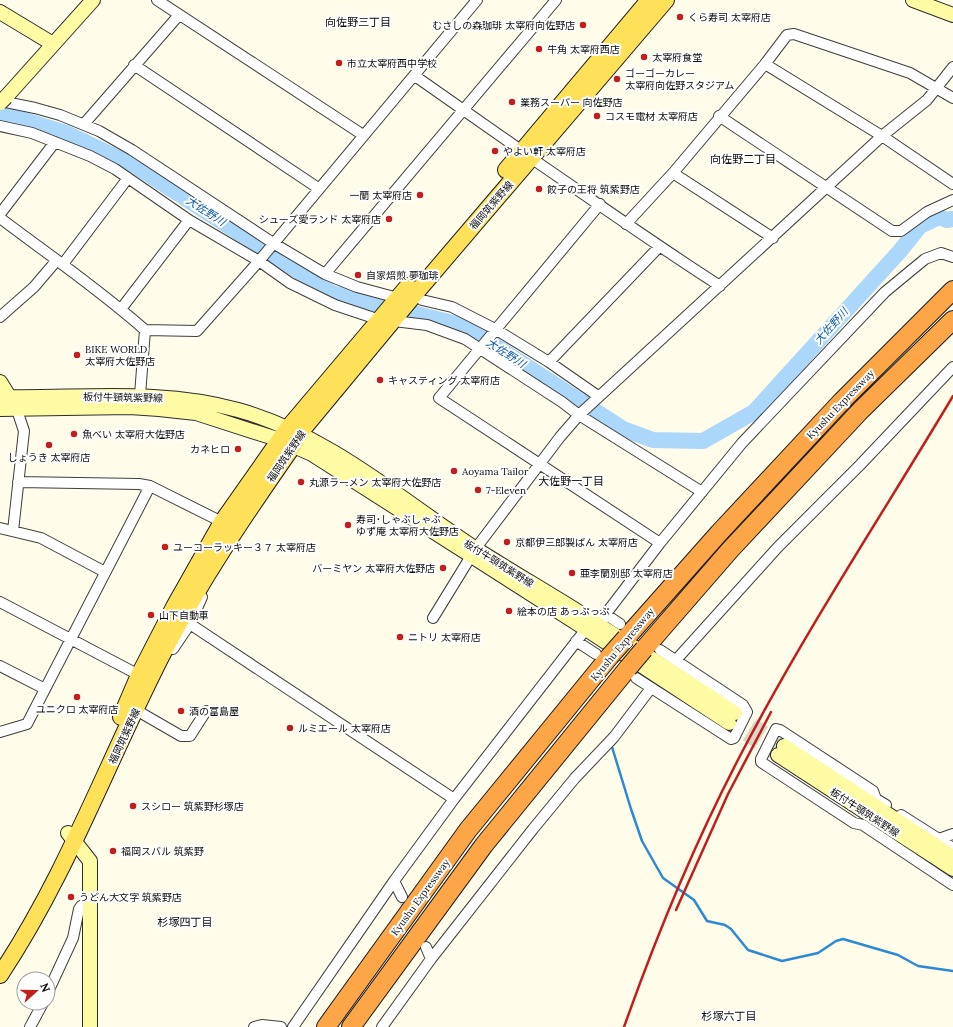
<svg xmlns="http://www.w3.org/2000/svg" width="953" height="1027" font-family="Lora,'Noto Sans JP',serif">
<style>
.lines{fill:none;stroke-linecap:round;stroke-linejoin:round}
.stream{stroke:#2d88d5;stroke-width:2.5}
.river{stroke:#aad7fa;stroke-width:16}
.street-tunnel{stroke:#dad8c8;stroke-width:10;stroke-dasharray:10 5;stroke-linecap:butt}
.secondary-tunnel{stroke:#dad8c8;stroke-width:14;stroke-dasharray:14 7;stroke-linecap:butt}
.street-casing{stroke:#3e3e3e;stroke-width:12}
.secondary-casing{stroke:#2d2d2d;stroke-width:16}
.primary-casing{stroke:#1c1c1c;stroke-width:18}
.highway-casing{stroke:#1c1c1c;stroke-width:20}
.street{stroke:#fff;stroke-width:10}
.secondary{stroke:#fffaa4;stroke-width:14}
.primary{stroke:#ffe159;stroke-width:16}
.highway{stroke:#fda648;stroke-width:18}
.rail{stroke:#c21e1c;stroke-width:2.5}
.secondary-bridge-casing{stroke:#2d2d2d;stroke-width:16;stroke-linecap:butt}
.highway-bridge-casing{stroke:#1c1c1c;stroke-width:20;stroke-linecap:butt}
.secondary-bridge{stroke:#fffaa4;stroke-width:14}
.highway-bridge{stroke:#fda648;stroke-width:18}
.poi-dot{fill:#c21e1c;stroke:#fff;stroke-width:1.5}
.labels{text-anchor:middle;stroke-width:4;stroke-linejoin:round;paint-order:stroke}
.poi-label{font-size:10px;fill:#0b0b0b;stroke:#fff;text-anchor:start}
.street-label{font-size:10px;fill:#0b0b0b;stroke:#fff}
.neighbourhood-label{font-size:11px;fill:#0b0b0b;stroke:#fff}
.water-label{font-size:11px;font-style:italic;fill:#0e59a3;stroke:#fff}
</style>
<rect width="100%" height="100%" fill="#fffce9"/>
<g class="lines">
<!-- stream -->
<path class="stream" d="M612,747L631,809L642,841L663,878L694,900L707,921L725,925L731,929L748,950L782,961L818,953L836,941L843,939L898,955L918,966L953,971"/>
<!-- river -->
<path class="river" d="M0,112L66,133L137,167L332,293L465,326L623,429L653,440L703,441L754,412L900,251L920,226L939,217L947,220L953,219"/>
<!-- street-tunnel -->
<path class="street-tunnel" d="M402,897L421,937"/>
<!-- secondary-tunnel -->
<path class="secondary-tunnel" d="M735,713L784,746
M729,723L778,755"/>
<defs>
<path id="street" d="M157,0L363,135
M765,64L882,136L953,184
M134,65L318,188
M415,76L522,151
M0,101L35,108L60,115L99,131L132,150L273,243L325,274L357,287L398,298
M719,116L892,231H901L927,212L953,200
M84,124L179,15
M0,126L32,133L90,156L115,169L189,220L259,261L290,283L335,305L380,320
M531,158C594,201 656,245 720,286
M673,173L773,238
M600,204L439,398L660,543
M0,214L55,142
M0,218C49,255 100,290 145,330L197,331L259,261L477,0
M626,224L673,173L765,64L787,35L794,34L910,73L953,98
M63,264L128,178
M325,274L556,0
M415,294L422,300L452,307L495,329L549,362L598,396
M121,309L189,220
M0,317L34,287L57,260
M394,321L427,325L465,339L562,402L579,415L702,492
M549,362L659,247
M140,395L145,330
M18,482L139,484L150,486L222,522
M0,528L41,538L105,572
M13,531L24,431L17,410
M0,602L139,675
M605,614L620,624
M433,618L476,548L560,437L579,415L882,136L927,100L953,67
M190,624L454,799
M598,624L660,543L742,443L885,292L925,259L941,253L953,257
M576,641L596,654
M167,649H173L190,624L202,597
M676,660L778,547L860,465L953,367
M0,666L45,689
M636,678L731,739L734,738L747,712L743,705L660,650
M136,710L181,736H190L206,711
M0,732L27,724L150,486
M886,805L876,799L873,791L780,730L776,729L761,759V762L854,823L863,825L953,885
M901,815L953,848
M939,839L953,834
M394,881L402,897
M426,947L431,959
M48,992L73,938L79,909L81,906L90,903
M30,1027L43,1003
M254,1027L262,1025L281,1027
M293,1027L394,881L454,799L586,629
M382,1027L431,959L533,829L575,778L614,737L651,688"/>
<path id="secondary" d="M913,0L953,15
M0,12L53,44
M6,97L93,0
M0,382L13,403
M0,397C80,399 160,388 238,410C328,435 400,499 476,549C517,575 559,599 599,625C645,654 690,683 735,713
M0,409L130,407L159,409L196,413L280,440L312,454L586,629L729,723
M784,746L953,857
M778,755L953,869
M68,833L90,861V1027"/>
<path id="primary" d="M506,170L649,0
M121,717L139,675L174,607L222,522L288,428L408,286
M0,975C68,873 109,757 165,649C202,578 247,512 293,446L299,434L415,294L666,0"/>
<path id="highway" d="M626,638L719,533L842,401L953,290
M644,649L730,550L861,410L953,320
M326,1027L468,830L610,656
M351,1027L484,845L628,668"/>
</defs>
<!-- street casing -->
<use href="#street" class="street-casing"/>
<!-- secondary casing -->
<use href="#secondary" class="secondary-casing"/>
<!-- primary casing -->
<use href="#primary" class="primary-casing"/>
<!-- highway casing -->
<use href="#highway" class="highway-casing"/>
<!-- street -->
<use href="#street" class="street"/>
<!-- secondary -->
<use href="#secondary" class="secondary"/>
<!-- primary -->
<use href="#primary" class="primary"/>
<!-- highway -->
<use href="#highway" class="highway"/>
<!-- rail -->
<path class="rail" d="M676,910L728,794L771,712
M624,1027C657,934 695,842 741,754C805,631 882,515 953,396"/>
<defs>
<path id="secondary-bridge" d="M0,103L6,97"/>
<path id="highway-bridge" d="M610,656L626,638
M628,668L644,649"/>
</defs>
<!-- secondary-bridge casing -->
<use href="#secondary-bridge" class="secondary-bridge-casing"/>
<!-- highway-bridge casing -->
<use href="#highway-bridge" class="highway-bridge-casing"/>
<!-- secondary-bridge -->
<use href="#secondary-bridge" class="secondary-bridge"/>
<!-- highway-bridge -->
<use href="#highway-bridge" class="highway-bridge"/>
</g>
<!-- markers -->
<g class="poi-dot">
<circle cx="680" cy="17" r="4"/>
<circle cx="583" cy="25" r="4"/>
<circle cx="539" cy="49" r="4"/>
<circle cx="644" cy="57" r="4"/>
<circle cx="339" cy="63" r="4"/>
<circle cx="617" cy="79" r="4"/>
<circle cx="512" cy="102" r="4"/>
<circle cx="597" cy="116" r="4"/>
<circle cx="495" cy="151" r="4"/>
<circle cx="539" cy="189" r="4"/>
<circle cx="420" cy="195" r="4"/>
<circle cx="389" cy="219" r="4"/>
<circle cx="358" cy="275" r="4"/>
<circle cx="77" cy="355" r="4"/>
<circle cx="380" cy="380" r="4"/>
<circle cx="74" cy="434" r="4"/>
<circle cx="49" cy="445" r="4"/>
<circle cx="238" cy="449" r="4"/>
<circle cx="454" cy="471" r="4"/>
<circle cx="301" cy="482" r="4"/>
<circle cx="478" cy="490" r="4"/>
<circle cx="348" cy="525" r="4"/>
<circle cx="507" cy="542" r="4"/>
<circle cx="165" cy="547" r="4"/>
<circle cx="443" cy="568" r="4"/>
<circle cx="572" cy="573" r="4"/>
<circle cx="509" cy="611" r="4"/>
<circle cx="151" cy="615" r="4"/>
<circle cx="400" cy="637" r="4"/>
<circle cx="77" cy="697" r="4"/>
<circle cx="181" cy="711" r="4"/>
<circle cx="290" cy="728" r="4"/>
<circle cx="133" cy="806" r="4"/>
<circle cx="113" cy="851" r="4"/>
<circle cx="71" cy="897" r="4"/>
</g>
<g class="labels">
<!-- poi labels -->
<g class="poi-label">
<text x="688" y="21">くら寿司 太宰府店</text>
<text x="575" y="29" text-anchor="end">むさしの森珈琲 太宰府向佐野店</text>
<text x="547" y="53">牛角 太宰府西店</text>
<text x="652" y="61">太宰府食堂</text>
<text x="347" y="67">市立太宰府西中学校</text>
<text x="625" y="77">ゴーゴーカレー<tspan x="625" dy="12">太宰府向佐野スタジアム</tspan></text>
<text x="520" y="106">業務スーパー 向佐野店</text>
<text x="605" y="120">コスモ電材 太宰府店</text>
<text x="503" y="155">やよい軒 太宰府店</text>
<text x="547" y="193">餃子の王将 筑紫野店</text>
<text x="412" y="199" text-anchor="end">一蘭 太宰府店</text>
<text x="381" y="223" text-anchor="end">シューズ愛ランド 太宰府店</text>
<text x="366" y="279">自家焙煎 夢珈琲</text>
<text x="85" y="353">BIKE WORLD<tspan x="85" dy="12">太宰府大佐野店</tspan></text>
<text x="388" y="384">キャスティング 太宰府店</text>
<text x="82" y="438">魚べい 太宰府大佐野店</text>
<text x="230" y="453" text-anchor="end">カネヒロ</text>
<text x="49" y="461" text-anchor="middle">しょうき 太宰府店</text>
<text x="462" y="475">Aoyama Tailor</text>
<text x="309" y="486">丸源ラーメン 太宰府大佐野店</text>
<text x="486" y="494">7-Eleven</text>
<text x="356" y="523">寿司･しゃぶしゃぶ<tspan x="356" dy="12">ゆず庵 太宰府大佐野店</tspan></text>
<text x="515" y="546">京都伊三郎製ぱん 太宰府店</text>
<text x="173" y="551">ユーコーラッキー３７ 太宰府店</text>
<text x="435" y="572" text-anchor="end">バーミヤン 太宰府大佐野店</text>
<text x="580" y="577">亜李蘭別邸 太宰府店</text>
<text x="517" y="615">絵本の店 あっぷっぷ</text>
<text x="159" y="619">山下自動車</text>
<text x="408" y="641">ニトリ 太宰府店</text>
<text x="77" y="713" text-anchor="middle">ユニクロ 太宰府店</text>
<text x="189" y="715">酒の富島屋</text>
<text x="298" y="732">ルミエール 太宰府店</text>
<text x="141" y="810">スシロー 筑紫野杉塚店</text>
<text x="121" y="855">福岡スバル 筑紫野</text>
<text x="79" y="901">うどん大文字 筑紫野店</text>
</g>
<!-- street labels -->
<g class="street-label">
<text transform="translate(491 205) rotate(-49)" y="4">福岡筑紫野線</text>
<text transform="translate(123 397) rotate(1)" y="4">板付牛頸筑紫野線</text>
<text transform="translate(840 404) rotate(-46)" y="4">Kyushu Expressway</text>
<text transform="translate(286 456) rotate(-56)" y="4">福岡筑紫野線</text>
<text transform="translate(499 563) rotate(32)" y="4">板付牛頸筑紫野線</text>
<text transform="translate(622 644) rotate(-50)" y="4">Kyushu Expressway</text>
<text transform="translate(124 736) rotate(-65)" y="4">福岡筑紫野線</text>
<text transform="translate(865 812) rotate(33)" y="4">板付牛頸筑紫野線</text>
<text transform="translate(420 897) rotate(-54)" y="4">Kyushu Expressway</text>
</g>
<!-- neighbourhood labels -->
<g class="neighbourhood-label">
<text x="358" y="26">向佐野三丁目</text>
<text x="743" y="163">向佐野二丁目</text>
<text x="571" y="485">大佐野一丁目</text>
<text x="185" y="926">杉塚四丁目</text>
<text x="729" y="1020">杉塚六丁目</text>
</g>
<!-- water labels -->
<g class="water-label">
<text transform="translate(206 211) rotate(33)" y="4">大佐野川</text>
<text transform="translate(831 326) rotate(-48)" y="4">大佐野川</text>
<text transform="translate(506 353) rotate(33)" y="4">大佐野川</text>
</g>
</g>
<!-- north arrow -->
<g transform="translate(36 991) rotate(69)"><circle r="19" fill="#ffffff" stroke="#9d9d9d"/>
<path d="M0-3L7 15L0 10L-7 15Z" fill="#c21e1c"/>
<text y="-6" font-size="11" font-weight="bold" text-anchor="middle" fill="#0b0b0b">N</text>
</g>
</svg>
